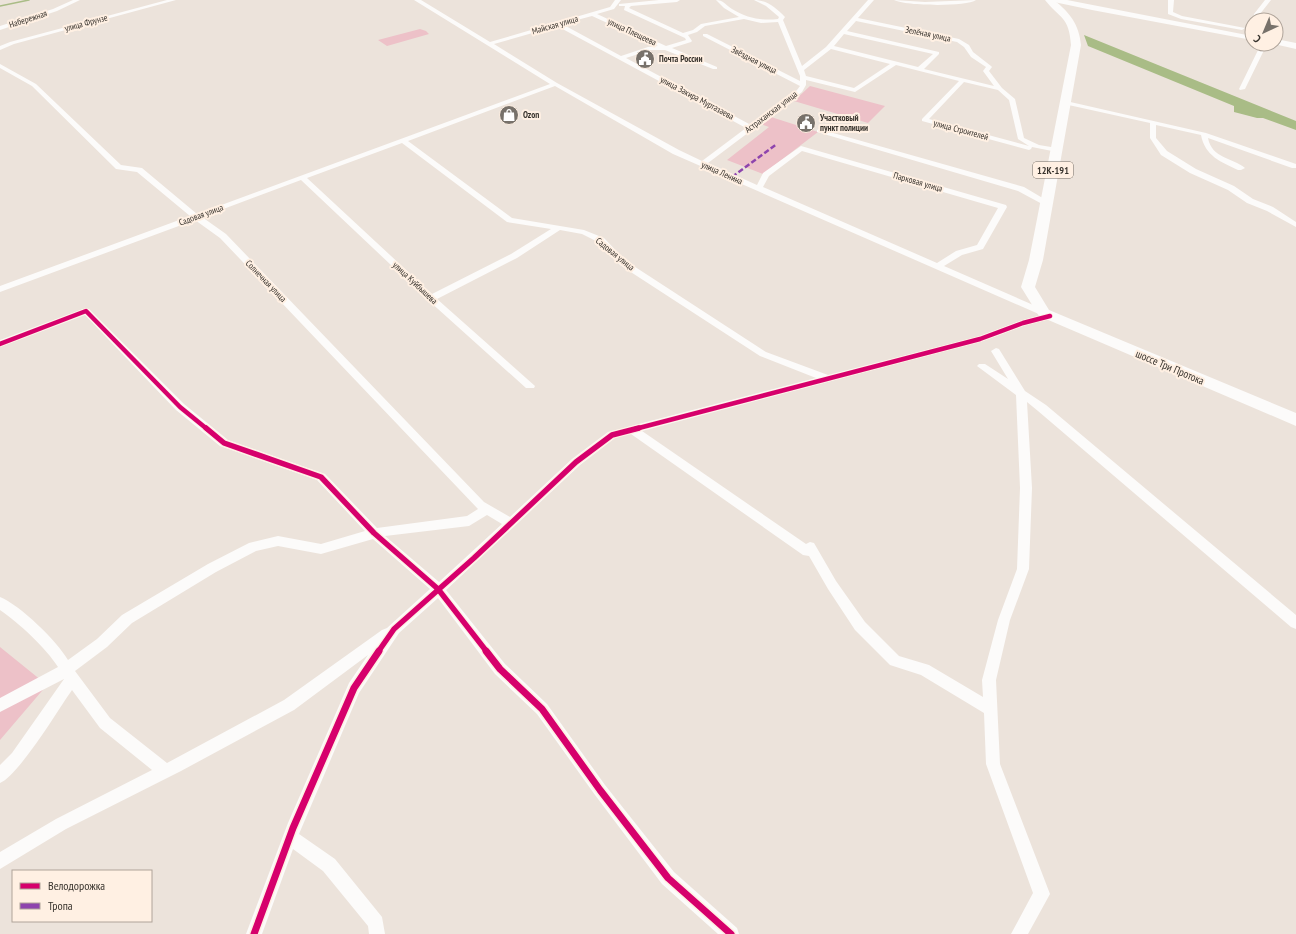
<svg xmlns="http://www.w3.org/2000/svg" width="1296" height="934" font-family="'PT Sans Narrow',sans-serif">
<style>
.green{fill:#edc1c8}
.water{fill:#a9bc86}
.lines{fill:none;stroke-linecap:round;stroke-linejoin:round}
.stream{stroke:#a9bc86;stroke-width:1.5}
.street{fill:#fcfbfa;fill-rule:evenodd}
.secondary{fill:#fcfbfa;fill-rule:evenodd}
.primary{fill:#fcfbfa;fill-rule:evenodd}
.quiet{stroke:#8e44ad;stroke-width:2.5;stroke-dasharray:5.5 2.5;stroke-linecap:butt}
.cycleway-far2-casing{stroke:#fff0e3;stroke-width:6}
.cycleway-far1-casing{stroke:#fff0e3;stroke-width:8}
.cycleway-casing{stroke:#fff0e3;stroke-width:10}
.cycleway-far2{stroke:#d6006c;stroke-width:4.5}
.cycleway-far1{stroke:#d6006c;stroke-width:5.5}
.cycleway{stroke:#d6006c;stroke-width:7}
.labels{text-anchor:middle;stroke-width:4;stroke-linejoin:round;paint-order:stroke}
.far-street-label{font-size:9px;fill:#38332d;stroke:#fff0e3}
.far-poi-label{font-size:9px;font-weight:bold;fill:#38332d;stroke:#fff0e3;text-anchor:start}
.shield{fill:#fff0e3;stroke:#746c64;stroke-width:1}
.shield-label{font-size:10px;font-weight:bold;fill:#38332d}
.street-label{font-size:11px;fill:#38332d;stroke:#fff0e3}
</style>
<rect width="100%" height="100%" fill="#ece3db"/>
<!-- green -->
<path class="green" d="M420,29L426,31L429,34L387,46L378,40Z
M810,86L885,106L868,123L794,101Z
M771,117L818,132L763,174L727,160L769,127L761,124Z
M0,647L47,685L0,740Z"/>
<!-- water -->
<path class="water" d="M1084,35L1296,121V130L1263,118H1257L1234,112V106L1088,46Z"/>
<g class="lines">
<!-- stream -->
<path class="stream" d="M0,6L29,0"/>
<!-- street -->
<path class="street" d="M73,0H80L57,11L0,30V26L53,9Z
M167,0H176L14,44L0,50V46L10,42Z
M414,0H421L490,42L610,7L615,0H621L614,9L597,14L666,46L686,40L685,38L624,10L625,6H619V4L659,0H680L677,2L631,6L629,8L683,33L693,30L701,24L739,17L724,8L716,0C723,0 726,5 732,9C747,18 761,21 778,19L779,17L766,6L754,0C767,0 776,8 785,17L783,20L802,66L826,47L868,0H874L858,18L959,39L969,45L973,52L991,66L992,67L989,71L1002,88L1015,99L1024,138L1039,145L1057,148L1061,150L1057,152L1032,147L1031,149L1029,150L922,121V119L959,81L896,65L855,92L806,80V85L802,92L708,163L757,185L763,173L801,146L1006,205L1007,207L983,249L962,255L944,266L1047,311L1048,314H1053L1055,316L1053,318L1026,325L983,341L642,431L806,544L810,542L814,543L836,581L865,622L899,656L929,665L983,697L982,680L998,620L1017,569L1020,488L1016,395L977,366L979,364H985L1008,379L991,351L996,348L999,349L1025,391L1046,405L1296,615V629L1291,627L1038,411L1027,402L1032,488L1029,569L1010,620L996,680L1000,764L1050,894L1028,934H1011L1033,893L986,764L984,713L921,675L890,665L855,630L828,589L809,556L803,555L631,434L615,438L580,465L446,590L505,664L547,704L605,785L674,872L737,928L739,934H718L662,884L595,795L537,714L495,674L438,598L399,633L359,693L299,834L335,859L382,917L385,934H369L368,926L323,871L293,849L262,934H246L288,823L349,683L368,655L294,710L181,771L66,829L0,869V852L56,819L152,770L100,728L72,690C58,710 19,775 0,783V765L12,753L64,679L0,712V698L58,667C47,649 18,622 0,610V597C20,605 57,641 68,660L97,639L122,615L208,564L249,543L278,536L321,544L365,531L317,480L220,446L176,410L85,315L0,347V340L83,309H89L184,404L228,440L325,474L377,528L467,516L478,509L220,238L195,220L0,292V286L190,216L137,172L116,169L32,86L0,68V64L36,84L121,165L142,168L197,214L550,84ZM592,16L658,46L648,47L621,56L562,24ZM744,19L761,23L778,22L800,76V81L707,34H703V36L800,86L797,90L751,125L626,58L651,50H665L713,69H717V67L672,48L691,42L692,41L688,35L697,32L705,26ZM856,21L957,42L964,47L971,57L986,67L983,71L994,86L924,69L939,54V52L847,31ZM557,26L746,128L702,161L679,150L557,83L494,44ZM844,34L933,54L918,67L834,46ZM831,49L890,64L854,88L806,76L804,70ZM964,82L998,90L1009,100L1018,139L1029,146L929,119ZM555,86L673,154L1041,315L1020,321L977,337L828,375L766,352L626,261L604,238L584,230L512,218L408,141ZM402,143L507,222L551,229L511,254L432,294L307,178ZM802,151L998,208L977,245L956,251L937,263L763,187L769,176ZM301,180L428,300L526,388H534L535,386L437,299L517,258L560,230L582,234L598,242L620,265L760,356L816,378L608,432L572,459L510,517L484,502L226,234L202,217ZM487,515L502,524L439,582L385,536L469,526ZM373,539L430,589L387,628L382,630L284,700L167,763L110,718L75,671L107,647L132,623L216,572L256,551L278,546L321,554Z
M894,0L925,2L976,0C966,7 905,6 894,0Z
M1168,0H1174L1173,12L1182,16L1245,28L1242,30L1181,19L1168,14Z
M1265,0H1271L1260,14L1259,20H1253L1254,14Z
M1261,44H1267L1245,89L1240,90L1239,89Z
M1066,101L1206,133L1296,164V168H1292L1208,138C1212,159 1232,157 1245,168L1241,170H1238C1221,162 1205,156 1201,135L1156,125V138L1167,151L1196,169L1234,186L1253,199L1273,207L1296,222V227L1267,211L1247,203L1228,190L1190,173L1161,155L1150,138V123L1064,104L1063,103Z
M819,129L1024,187L1051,203L1047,205H1044L1018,191L817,132V130Z"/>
<!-- secondary -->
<path class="secondary" d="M1053,0H1067L1252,36V40L1092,10L1054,2Z
M1276,39L1296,43V49L1274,44H1276Z"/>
<!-- primary -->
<path class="primary" d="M1045,0H1054C1070,13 1079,24 1081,45L1043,260L1035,287L1049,310L1296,413V426L1039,316L1021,287L1029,260L1071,45C1069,16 1060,19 1045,0Z"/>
<!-- quiet -->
<path class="quiet" d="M732,177L777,144"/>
<defs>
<path id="cycleway-far2" d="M0,344L86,311L180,407L207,429
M635,429L980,339L1023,323L1050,316"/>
<path id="cycleway-far1" d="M206,428L224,443L321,477L374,533L438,589L487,652
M378,652L394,629L474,558L576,462L612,435L639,428"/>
<path id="cycleway" d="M486,651L500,669L542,709L600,790L668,878L731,934
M254,934L293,828L354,688L379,651"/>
</defs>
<!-- cycleway-far2 casing -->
<use href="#cycleway-far2" class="cycleway-far2-casing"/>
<!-- cycleway-far1 casing -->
<use href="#cycleway-far1" class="cycleway-far1-casing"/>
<!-- cycleway casing -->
<use href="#cycleway" class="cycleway-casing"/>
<!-- cycleway-far2 -->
<use href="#cycleway-far2" class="cycleway-far2"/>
<!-- cycleway-far1 -->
<use href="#cycleway-far1" class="cycleway-far1"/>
<!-- cycleway -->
<use href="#cycleway" class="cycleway"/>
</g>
<!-- icons -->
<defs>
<symbol id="civic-disc" viewBox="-11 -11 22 22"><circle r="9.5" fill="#77716a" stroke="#fff0e3"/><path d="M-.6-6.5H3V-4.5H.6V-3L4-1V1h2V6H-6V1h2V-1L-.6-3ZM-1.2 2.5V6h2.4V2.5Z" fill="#fff"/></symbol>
<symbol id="shop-disc" viewBox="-11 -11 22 22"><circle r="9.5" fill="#77716a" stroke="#fff0e3"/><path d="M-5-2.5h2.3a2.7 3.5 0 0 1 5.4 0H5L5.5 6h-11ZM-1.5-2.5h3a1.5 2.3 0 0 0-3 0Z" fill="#fff"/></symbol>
</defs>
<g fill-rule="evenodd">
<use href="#civic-disc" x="634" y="48" width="22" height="22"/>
<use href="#shop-disc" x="498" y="104" width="22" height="22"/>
<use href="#civic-disc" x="795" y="112" width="22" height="22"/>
</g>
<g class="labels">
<!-- far-street labels -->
<g class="far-street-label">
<text transform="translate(28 19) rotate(-18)" y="3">Набережная</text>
<text transform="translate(86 23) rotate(-15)" y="3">улица Фрунзе</text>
<text transform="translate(555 25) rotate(-16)" y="3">Майская улица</text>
<text transform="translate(632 32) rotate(25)" y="3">улица Плещеева</text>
<text transform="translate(928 34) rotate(12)" y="3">Зелёная улица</text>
<text transform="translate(754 60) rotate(27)" y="3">Звёздная улица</text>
<text transform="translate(697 98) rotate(28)" y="3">улица Закира Муртазаева</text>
<text transform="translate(771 112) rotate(-37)" y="3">Астраханская улица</text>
<text transform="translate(961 130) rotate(15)" y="3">улица Строителей</text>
<text transform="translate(722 173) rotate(24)" y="3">улица Ленина</text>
<text transform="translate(918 182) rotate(16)" y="3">Парковая улица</text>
<text transform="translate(201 215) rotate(-20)" y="3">Садовая улица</text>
<text transform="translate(615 254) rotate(39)" y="3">Садовая улица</text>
<text transform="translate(266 281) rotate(46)" y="3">Солнечная улица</text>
<text transform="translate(415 283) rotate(43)" y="3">улица Куйбышева</text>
</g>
<!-- far-poi labels -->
<g class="far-poi-label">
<text x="659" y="62">Почта России</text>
<text x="523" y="118">Ozon</text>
<text x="820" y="121">Участковый<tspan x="820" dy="10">пункт полиции</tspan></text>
</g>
<!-- shield labels -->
<rect class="shield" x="1033" y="162" width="40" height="16" rx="3"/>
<g class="shield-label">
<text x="1053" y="174">12К-191</text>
</g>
<!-- street labels -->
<g class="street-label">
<text transform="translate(1170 367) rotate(23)" y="4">шоссе Три Протока</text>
</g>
</g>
<!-- legend -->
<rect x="12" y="870" width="140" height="52" fill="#fff0e3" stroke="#afa49a"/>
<rect x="20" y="883" width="20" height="6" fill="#d6006c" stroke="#afa49a"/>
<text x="48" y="890" font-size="12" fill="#38332d">Велодорожка</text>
<rect x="20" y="903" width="20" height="6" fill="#8e44ad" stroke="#afa49a"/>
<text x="48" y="910" font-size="12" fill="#38332d">Тропа</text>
<!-- north arrow -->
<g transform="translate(1264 32) rotate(224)"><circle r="19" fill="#fff0e3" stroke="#afa49a"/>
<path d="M0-3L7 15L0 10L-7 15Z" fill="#77716a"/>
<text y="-6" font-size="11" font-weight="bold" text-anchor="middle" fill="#38332d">С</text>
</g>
</svg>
